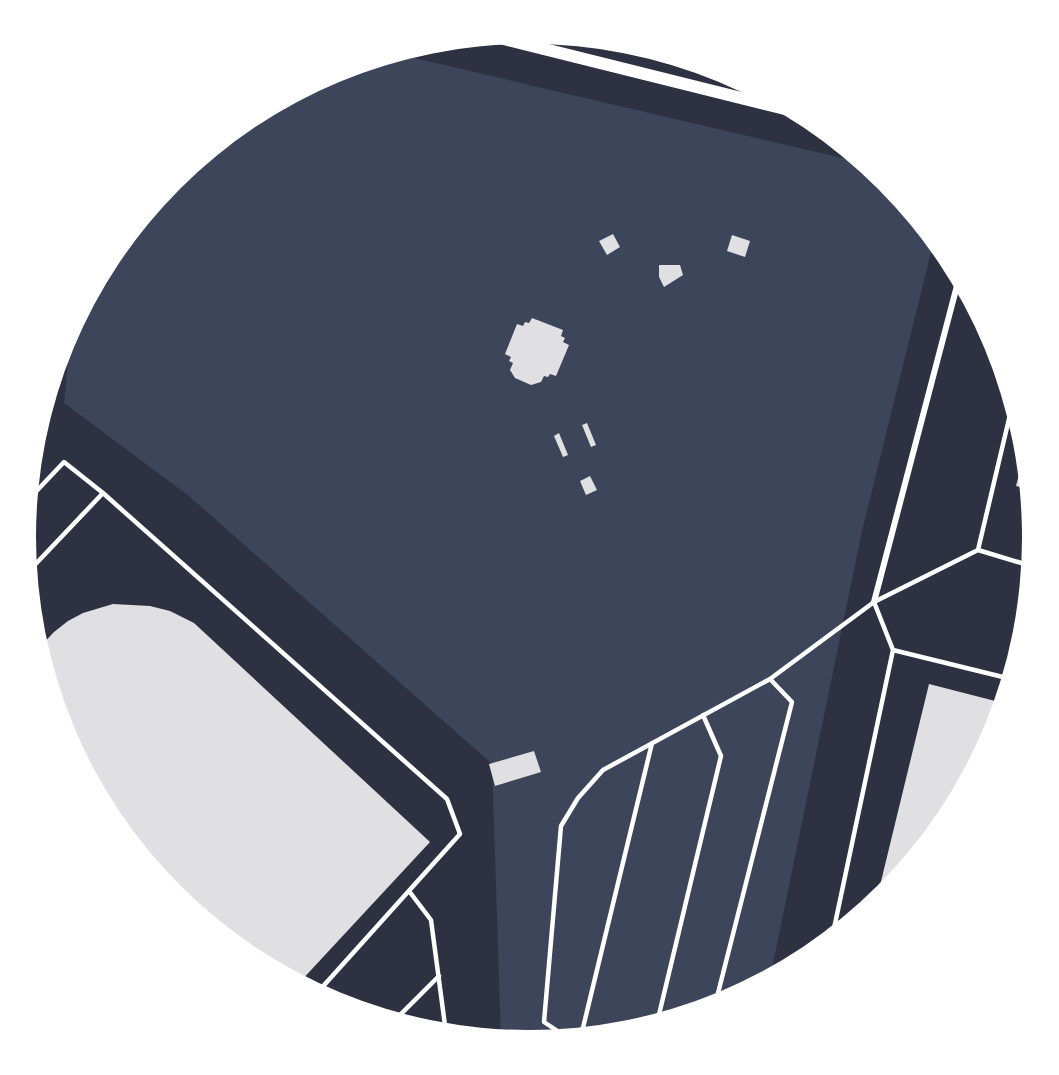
<svg xmlns="http://www.w3.org/2000/svg" width="1059" height="1075" font-family="'Nunito Sans',sans-serif">
<style>
.green{fill:#3c4559}
.building{fill:#e0e0e3}
.lines{fill:none;stroke-linecap:round;stroke-linejoin:round}
.service{stroke:#fff;stroke-width:4.5}
.minor{stroke:#fff;stroke-width:6}
.secondary{stroke:#fff;stroke-width:12}
</style>
<rect width="100%" height="100%" fill="#2d3142"/>
<!-- green -->
<path class="green" d="M397,54L864,163L886,181L934,240L862,531L770,978C754,986 738,997 721,1004C656,1029 571,1046 501,1039L492,764L189,496L64,403L71,332L111,257L173,181L250,118L337,72Z"/>
<!-- building -->
<path class="building" d="M613,234L620,247L607,255L599,241Z
M732,235L750,241L745,257L727,251Z
M659,265H680L683,275L664,287L659,277Z
M532,318L563,330L561,336L565,338L563,342L569,345L556,376L550,374L548,377L544,376L541,382L531,385L515,378L510,370L513,363L509,361L511,357L505,354L517,324L523,326L525,322L529,323Z
M587,423L596,445L591,447L582,425Z
M559,433L568,455L563,457L554,436Z
M1025,452L1028,483L1029,489L1016,486Z
M590,476L597,490L586,495L580,481Z
M113,604L150,606L170,611L194,623L430,842L299,983L249,956L173,894L110,817L64,730L39,648L54,632L68,621L83,613Z
M929,684L1003,703L995,731L948,818L886,894L876,902Z
M534,751L541,772L495,786L489,764Z"/>
<g class="lines">
<!-- service -->
<path class="service" d="M29,499L64,462L103,493
M978,550L1013,402
M29,571L103,493L447,799L460,834L317,993
M893,650L1011,679
M409,891L431,920L446,1033
M832,938L893,650L874,602
M715,1005L792,702L770,679
M394,1021L439,976
M657,1023L721,756L703,715
M581,1036L652,743
M568,1038L544,1022L561,826L578,798L603,770L770,679L874,602L978,550L1031,566"/>
<!-- minor -->
<path class="minor" d="M874,602L959,278"/>
<!-- secondary -->
<path class="secondary" d="M496,37L797,112"/>
</g>
<!-- crop -->
<path d="M0 0H1059V1075H0ZM36 537a493 493 0 1 1 986 0a493 493 0 1 1-986 0Z" fill="#fff" fill-rule="evenodd"/>
</svg>
